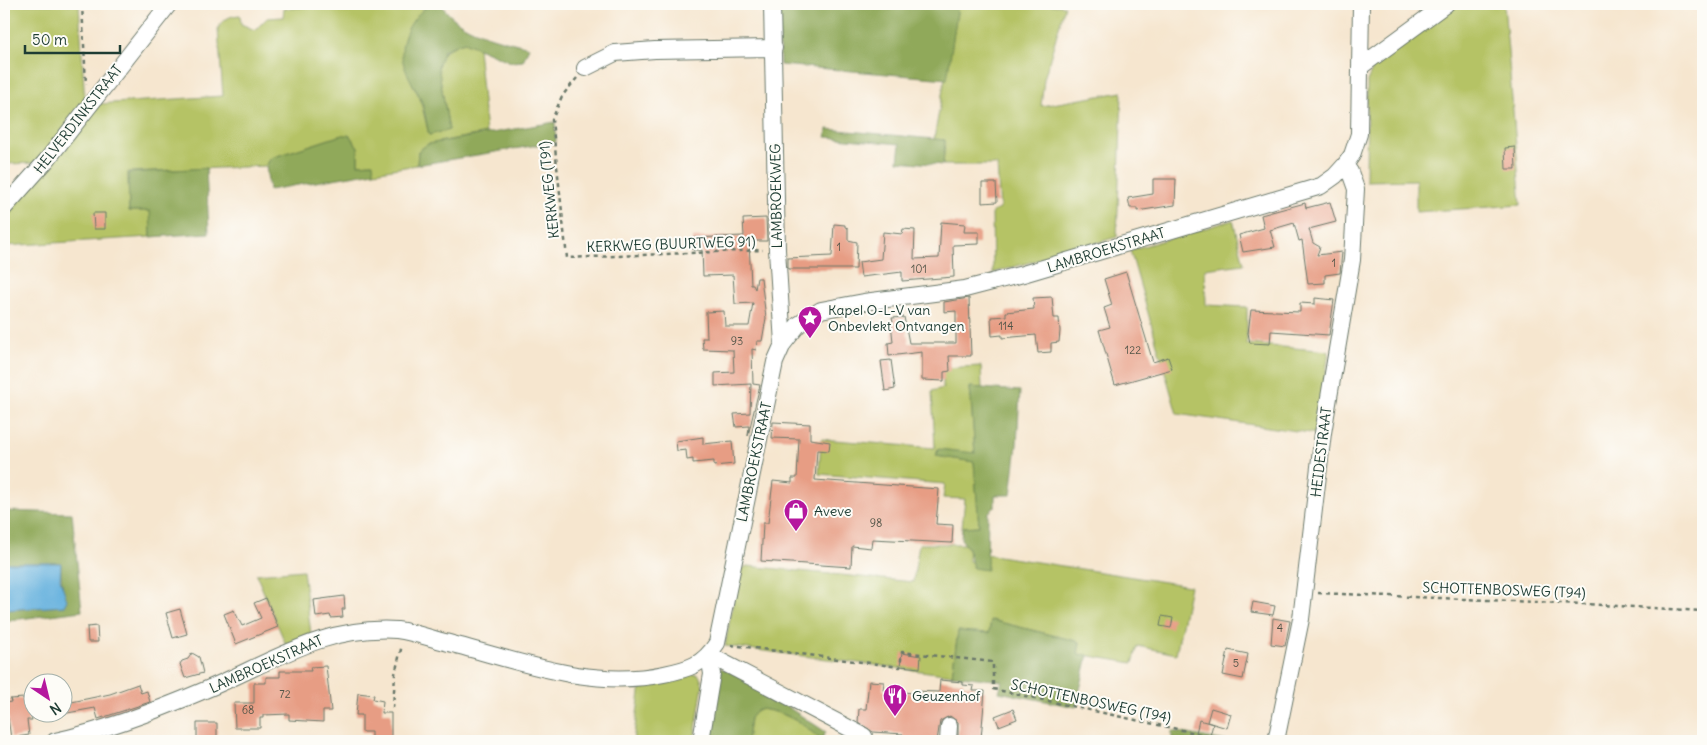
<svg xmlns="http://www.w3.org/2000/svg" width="1707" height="745" font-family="Delius,sans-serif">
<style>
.green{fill:#b5c365;stroke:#6a804c}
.forest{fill:#90a95a;stroke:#587347}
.water{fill:#65b1de;stroke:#427789}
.building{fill:#e79d84}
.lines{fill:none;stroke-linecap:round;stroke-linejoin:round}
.minor-casing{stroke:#6a786a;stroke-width:18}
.path{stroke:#6a786a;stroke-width:2.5;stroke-dasharray:4 4;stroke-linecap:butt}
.minor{stroke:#fff;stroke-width:16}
.labels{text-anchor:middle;stroke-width:4;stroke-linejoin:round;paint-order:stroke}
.number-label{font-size:11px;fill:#515548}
.street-label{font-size:14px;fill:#1f3d34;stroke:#fdfcf7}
.poi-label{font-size:14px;fill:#1f3d34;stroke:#fdfcf7;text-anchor:start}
</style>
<rect width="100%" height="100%" fill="#fdfcf7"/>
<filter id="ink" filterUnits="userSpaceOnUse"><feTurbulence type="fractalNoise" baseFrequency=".02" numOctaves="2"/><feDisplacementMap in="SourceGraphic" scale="10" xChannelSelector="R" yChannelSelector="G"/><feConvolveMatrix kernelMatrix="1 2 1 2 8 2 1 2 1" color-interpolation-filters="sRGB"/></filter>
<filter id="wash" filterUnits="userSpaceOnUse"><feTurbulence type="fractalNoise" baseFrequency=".0096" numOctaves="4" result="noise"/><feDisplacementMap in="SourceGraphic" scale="20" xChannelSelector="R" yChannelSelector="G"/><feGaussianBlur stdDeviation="1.12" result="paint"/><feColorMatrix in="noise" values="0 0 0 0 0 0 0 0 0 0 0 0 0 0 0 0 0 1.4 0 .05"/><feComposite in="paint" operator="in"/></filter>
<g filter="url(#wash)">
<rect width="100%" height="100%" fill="#f6e6cf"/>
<!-- green -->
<path class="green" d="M4,4H79L85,104L39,163L4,164Z
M334,4H431L423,8L402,55L412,83L420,98L429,135L449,130L438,66C443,48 447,49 464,42L478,48L486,133L428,144L418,151L417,165L374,172L372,163L358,164V147L350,136L342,135L271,158L266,166L128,172L129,211H151V237L4,246V217L46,170L97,104L223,96L218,29C223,19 229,16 240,15L241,24L255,30L267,18L283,17L284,9Z
M943,4H1044L1065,6L1044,79L1041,106L1122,92L1117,237L993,273L992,212L1000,209L997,165H943L945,140L934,139L958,6Z
M1459,4H1504L1521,205L1416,212V180L1366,181L1367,81L1373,68Z
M1233,220L1244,264L1205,269L1206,305L1247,307V344L1329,351L1317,434L1177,414L1130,250Z
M981,366L982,388H970L975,454L938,449L936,456L974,462L979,526L962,527L965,499L943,498L945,484L819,474L821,439L935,448L932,391L943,388V368Z
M919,544H964L968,548L969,561L987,569L986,554L1190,586L1176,654L1138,646L1133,663L1078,654L1080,642L991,620L989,633L958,631L952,675L725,646L739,570L747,566L913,582Z
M303,570L311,634L286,645L256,574Z
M692,674L699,675L703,685L694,741H633L641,686Z
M757,709C781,710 805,723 821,741H747L750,718Z"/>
<!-- forest -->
<path class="forest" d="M431,4H441C458,32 500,39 529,47L523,61L511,62L464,42L444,50L438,66L449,130L429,135C426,123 425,109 420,98C414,84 403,71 402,55C401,35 414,14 431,4Z
M778,4H943L958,6L947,79L780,65Z
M555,122L556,142L417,165L418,151L428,144Z
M827,129L945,140L943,165L898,161L900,144L826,137Z
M342,135H349L358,147V164L373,163L374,172L269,190L266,166L271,158Z
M206,168L209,233L151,237L150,211H129L128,173Z
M970,387L1020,391L1017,445L1011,495H995V507L988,513L987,570L973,568L968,548L961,539L962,527L979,526L974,462L936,456L938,449L975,453Z
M4,511L72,513L82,611L4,621V610L64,606C64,590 60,578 61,563H4Z
M991,620L1080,642L1078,654L1088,655L1076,707L999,692L1002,681L952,675L958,631L989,633Z
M721,668L745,679L826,732L821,741C805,723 782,710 758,709L750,718L747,741H706Z
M1172,731L1226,741H1172Z"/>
<!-- water -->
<path class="water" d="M4,563H61L60,579L67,600L64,606L4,610Z"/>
<g id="blocks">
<!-- building -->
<path class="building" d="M1515,147L1516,169H1506L1505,148Z
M1153,179H1176L1175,205L1137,211V208H1130L1128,198L1153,194Z
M982,183H996L997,202L982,203Z
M1330,202L1336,222L1309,229L1313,243L1320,247L1317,255L1342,252L1340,273L1325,275V283L1308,284L1302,240L1299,241L1294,223L1270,230L1275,247L1243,252L1239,235L1264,228L1261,215L1305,203L1306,208Z
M93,213H105V229H94Z
M766,218L767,241H749L751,285H753L755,289L757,278H761L766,318L762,341H757L756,350L752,349L753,384L760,385L748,436L749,426L736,427L734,414L750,413L751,384L715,386V373L734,372L733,350L703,349L702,338H707L706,312L724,311L725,326H749L753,303L735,304L733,275L703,276L702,250H693L692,238L744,236L743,219Z
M941,222L965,224L964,232H979V244L953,245L954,277L902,281V272L861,277L859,262L881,259L883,232L902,234L903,229L915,230L914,259L939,258Z
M834,224L845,225V227L848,228V240L857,242L856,269H788V258L832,256Z
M1126,272L1153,362L1168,357L1172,369L1115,385L1099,330L1110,327L1104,308L1112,305L1104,279Z
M1052,297L1054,318H1059L1060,331L1059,342L1051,343V352L1038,353L1036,335L1002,338V335L992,336L991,317L1006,316V312L1034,309L1033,298Z
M969,298L971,356H949L950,371L944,372V381L922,380V352L889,356L888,343L893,342L891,322H893L892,318L904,317L909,343H956V311L944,312V302Z
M1315,298L1334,300L1329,335L1271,331L1270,344L1250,343L1248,333L1251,310L1300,312V303L1315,304Z
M891,360L895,389L885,391L881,361Z
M773,422L810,424V439L830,442L829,451L817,450L815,480L939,489L936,524L953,525L952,543L872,539L871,548L852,546L851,567L761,561L763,523H768L773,481L792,483V478H797L799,439L772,438Z
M703,437V444L732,441L734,464L714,466V461L693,463V459L687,460L686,450L677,451L676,441Z
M344,596L345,609H342L343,617L331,618L330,615L316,617L314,600Z
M266,598L278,627L236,644L224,614L234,610L242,626L261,618L254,603Z
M1253,602L1275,606L1273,615L1251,612Z
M180,609L187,634L173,638L166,613Z
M1162,616L1173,618L1171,628L1160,626Z
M1273,618L1290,621L1285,646L1271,644Z
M97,626L98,642H88L87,627Z
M1228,650L1248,654L1243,679L1223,675Z
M192,653L199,657L203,673L185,678L180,664L182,661L188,659Z
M902,653L921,656L920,668L900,666Z
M326,666L331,711H323V722L289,720V714L263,715V718H260V728H235L234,703H254V683H266V677H280V671H311L310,667Z
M940,680L963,682V685L974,686L973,691H985L981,739L958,737V722L950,716L940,721L937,741H902L903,734L873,732L858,722L859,709H866L869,681L884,682L883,690L913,693V691L939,692Z
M138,684L141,693L147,691L150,702L98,719L95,708L62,714V704L110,694Z
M358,693L374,695L373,699L383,701L382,713H391V741H371V732H362V715H356Z
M24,698H28L32,720H27L29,735L11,738L8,718H4V703L11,702L10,699Z
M1211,708L1231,714L1227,728L1207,722Z
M1013,709L1017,719L999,726L995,716Z
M1199,720L1213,724L1210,736L1196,733Z
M197,723H217V741H197Z"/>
</g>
</g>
<g filter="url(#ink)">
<use href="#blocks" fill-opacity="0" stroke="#6a786a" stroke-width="1"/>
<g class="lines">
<defs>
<path id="minor" d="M772,4L777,250L783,344
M1360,67L1446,4
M585,68L615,53L655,50L774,48
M4,208L46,161L169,4
M709,655L864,736
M55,741C106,730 156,711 205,690C270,663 324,625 397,630C413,632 430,638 445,642C517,660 589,690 664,674C689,669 703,665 717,643L775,362L783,344L798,325L821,310L864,302L965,289L1023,274L1321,186L1335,176L1345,165L1352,155L1359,134L1361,4
M701,741L712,674L709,655
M948,741L949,726
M1276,741L1301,619L1323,433L1352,260L1356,189L1350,172L1345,165"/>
</defs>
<!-- minor casing -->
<use href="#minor" class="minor-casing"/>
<!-- path -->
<path class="path" d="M82,4L86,85
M577,78L562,96L552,120L567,258L763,250
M1318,593L1584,604L1703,611
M731,645L900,667L902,652L993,662V689L1232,741
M393,708L395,674L402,645"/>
<!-- minor -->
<use href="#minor" class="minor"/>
</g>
</g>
<!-- icons -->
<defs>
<symbol id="sight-pin" viewBox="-11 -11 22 30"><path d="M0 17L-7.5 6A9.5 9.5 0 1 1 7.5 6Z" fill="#b5179e" stroke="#fdfcf7"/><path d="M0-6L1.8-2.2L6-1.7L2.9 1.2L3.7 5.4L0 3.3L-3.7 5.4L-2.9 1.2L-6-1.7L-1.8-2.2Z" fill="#fff"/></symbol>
<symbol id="shop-pin" viewBox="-11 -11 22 30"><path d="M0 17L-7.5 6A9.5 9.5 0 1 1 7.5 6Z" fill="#b5179e" stroke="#fdfcf7"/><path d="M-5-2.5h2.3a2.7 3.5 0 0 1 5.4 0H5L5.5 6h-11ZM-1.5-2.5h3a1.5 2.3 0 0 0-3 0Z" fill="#fff"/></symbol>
<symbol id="restaurant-pin" viewBox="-11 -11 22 30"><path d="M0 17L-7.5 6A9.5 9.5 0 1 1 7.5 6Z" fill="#b5179e" stroke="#fdfcf7"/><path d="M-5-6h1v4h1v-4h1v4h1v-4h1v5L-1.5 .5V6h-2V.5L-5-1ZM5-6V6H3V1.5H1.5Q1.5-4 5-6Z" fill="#fff"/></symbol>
</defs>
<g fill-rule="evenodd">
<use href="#sight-pin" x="796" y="304" width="28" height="38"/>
<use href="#shop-pin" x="782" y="497" width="28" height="38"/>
<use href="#restaurant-pin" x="881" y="682" width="28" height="38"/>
</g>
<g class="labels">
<!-- number labels -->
<g class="number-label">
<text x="839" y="251">1</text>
<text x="1334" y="267">1</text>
<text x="919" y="273">101</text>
<text x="1006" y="330">114</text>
<text x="737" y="345">93</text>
<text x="1133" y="354">122</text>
<text x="876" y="527">98</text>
<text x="1280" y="632">4</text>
<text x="1236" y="667">5</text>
<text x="285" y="698">72</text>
<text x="248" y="714">68</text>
</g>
<!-- street labels -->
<g class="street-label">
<text transform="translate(78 119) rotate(-52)" y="5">HELVERDINKSTRAAT</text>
<text transform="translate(549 190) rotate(-96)" y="5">KERKWEG (T91)</text>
<text transform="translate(776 196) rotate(-91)" y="5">LAMBROEKWEG</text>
<text transform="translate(671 244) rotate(-2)" y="5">KERKWEG (BUURTWEG 91)</text>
<text transform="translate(1106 250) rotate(-17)" y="5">LAMBROEKSTRAAT</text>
<text transform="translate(1321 452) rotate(-83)" y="5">HEIDESTRAAT</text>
<text transform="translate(754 462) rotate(-78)" y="5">LAMBROEKSTRAAT</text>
<text transform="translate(1504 590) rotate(2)" y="5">SCHOTTENBOSWEG (T94)</text>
<text transform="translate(266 664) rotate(-24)" y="5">LAMBROEKSTRAAT</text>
<text transform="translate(1091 701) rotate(12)" y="5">SCHOTTENBOSWEG (T94)</text>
</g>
<!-- poi labels -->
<g class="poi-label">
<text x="828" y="315">Kapel O-L-V van<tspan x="828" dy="16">Onbevlekt Ontvangen</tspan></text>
<text x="814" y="516">Aveve</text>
<text x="912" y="701">Geuzenhof</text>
</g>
</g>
<!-- margin -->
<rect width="1707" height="745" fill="none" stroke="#fdfcf7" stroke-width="20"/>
<!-- north arrow -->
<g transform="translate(48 698) rotate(145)"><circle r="24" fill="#fdfcf7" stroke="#a4b0a9"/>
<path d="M0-4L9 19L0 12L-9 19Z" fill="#b5179e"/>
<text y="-8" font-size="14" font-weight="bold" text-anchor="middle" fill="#1f3d34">N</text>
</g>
<!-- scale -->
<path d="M25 45v8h95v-8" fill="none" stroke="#1f3d34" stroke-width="2.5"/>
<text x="32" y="45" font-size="15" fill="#1f3d34" stroke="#fdfcf7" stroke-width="4" paint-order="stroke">50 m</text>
</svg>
